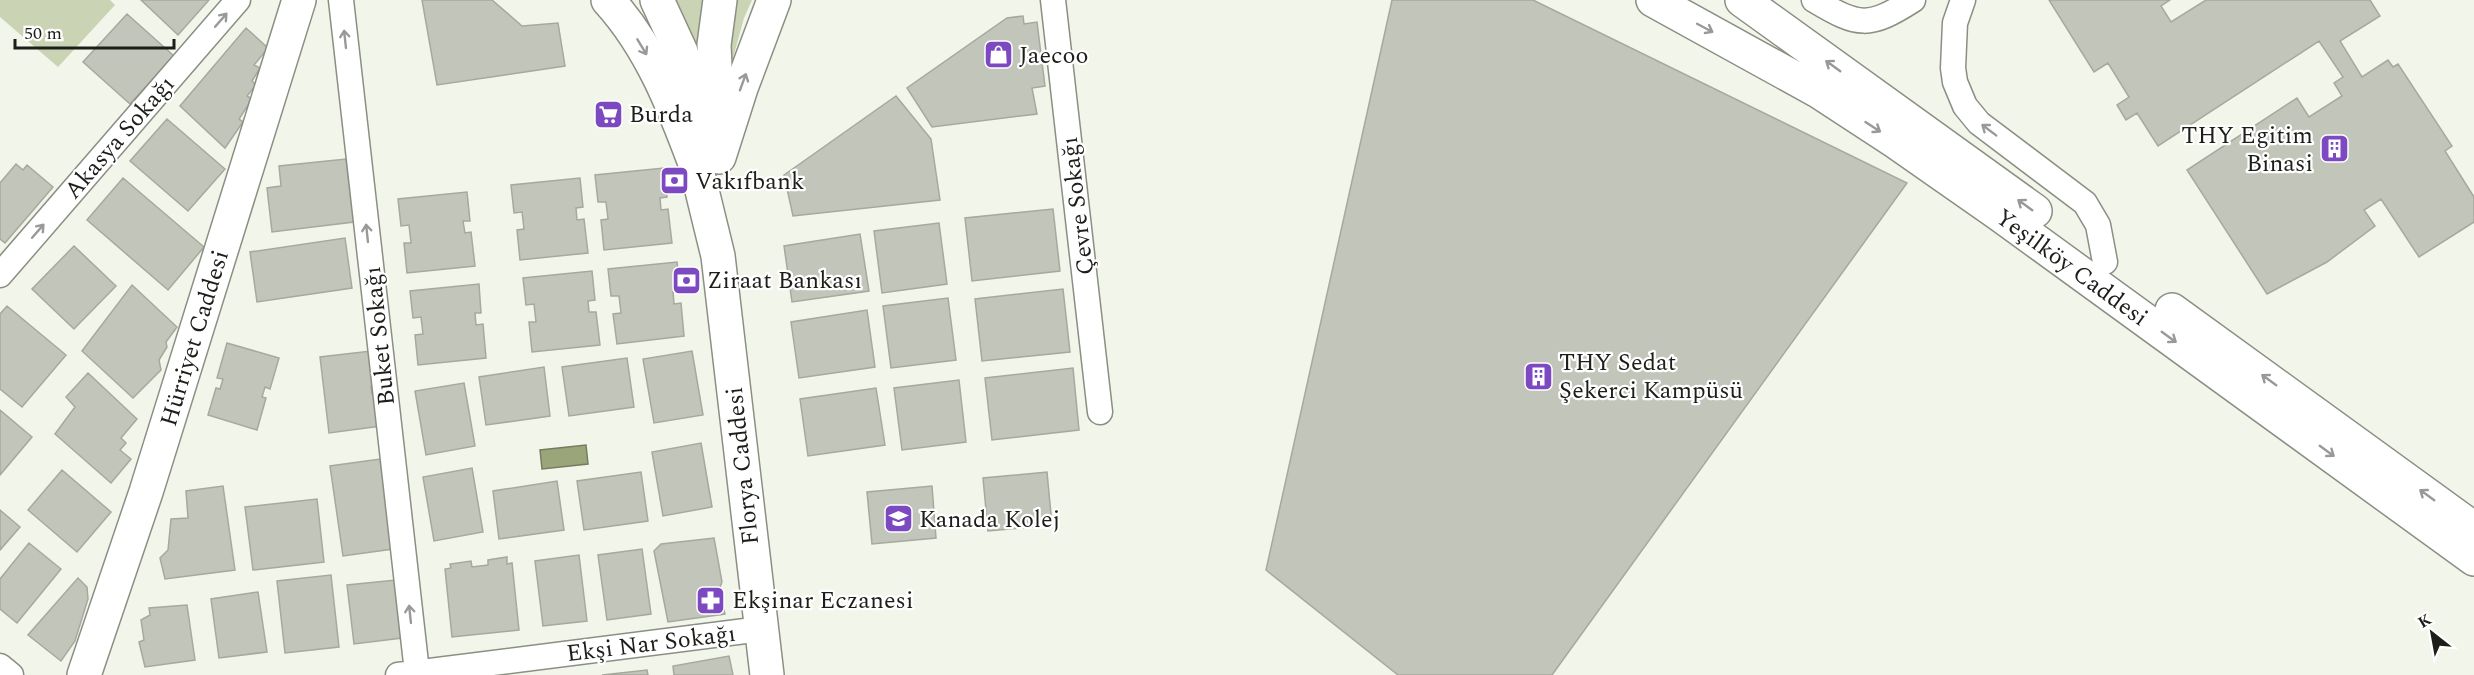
<svg xmlns="http://www.w3.org/2000/svg" width="2474" height="675" font-family="Spectral,serif">
<style>
.green{fill:#cbd3b5}
.water{fill:#9aa67a;stroke:#747d5d;stroke-width:1.5}
.building{fill:#c2c5b9;stroke:#a6a99d;stroke-width:1.5}
.lines{fill:none;stroke-linecap:round;stroke-linejoin:round}
.street-casing{stroke:#8b8f83;stroke-width:27}
.secondary-casing{stroke:#8b8f83;stroke-width:36}
.highway-casing{stroke:#8b8f83;stroke-width:36}
.street{stroke:#fff;stroke-width:24}
.secondary{stroke:#fff;stroke-width:33}
.highway{stroke:#fff;stroke-width:33}
.oneway{stroke:#999a98}
.labels{text-anchor:middle;stroke-width:4.5;stroke-linejoin:round;paint-order:stroke}
.poi-label{font-size:24px;fill:#1d1e1a;stroke:#fff;text-anchor:start}
.street-label{font-size:24px;fill:#1d1e1a;stroke:#fff}
</style>
<rect width="100%" height="100%" fill="#f2f5e9"/>
<!-- green -->
<path class="green" d="M0,0H110L115,5L58,67L0,17Z
M675,0H706L704,90L684,16Z
M730,0H752L744,18L727,80Z"/>
<!-- water -->
<path class="water" d="M586,445L588,464L542,469L540,450Z"/>
<!-- building -->
<path class="building" d="M141,0H209L178,35Z
M422,0H492L522,26L558,23L565,66L437,85Z
M1392,0H1533L1907,183L1552,675H1398L1266,570Z
M2049,0H2170L2161,6L2171,22L2206,0H2370L2380,16L2340,41L2362,77L2388,60L2393,67L2398,64L2452,146L2445,151L2474,197V222L2419,257L2381,199L2364,210L2375,226L2327,262L2267,294L2187,170L2297,98L2309,117L2342,96L2334,83L2343,77L2319,41L2158,146L2137,113L2126,120L2117,105L2129,97L2108,63L2094,72Z
M127,14L174,56L130,104L83,62Z
M1023,16L1024,24L1037,22L1045,86L1032,88L1037,114L932,127L907,88L1007,18Z
M246,28L268,48L254,65L260,68L252,81L256,85L247,96L252,99L239,119L243,122L225,148L180,106Z
M896,96L931,139L940,200L793,216L784,175Z
M167,119L225,169L188,211L130,161Z
M346,159L354,222L272,232L267,188L281,186L279,166Z
M16,164L23,170L27,165L53,187L5,243L0,239V183Z
M664,168L667,197L660,198L661,210L668,209L672,243L604,250L601,220L608,219L606,202H598L595,175Z
M123,178L204,247L168,290L87,220Z
M580,178L583,207L576,208L577,220L584,219L588,253L520,260L517,230L524,229L522,212L514,213L511,185Z
M467,192L470,221H463L465,233L471,232L475,266L407,273L404,243H411L409,225L401,226L398,199Z
M1053,209L1060,271L972,281L965,218Z
M939,223L947,284L882,293L874,231Z
M860,234L869,291L792,302L784,246Z
M345,238L352,288L257,302L250,252Z
M74,246L116,286L74,329L32,289Z
M677,262L680,291L673,292L674,304L681,303L684,336L617,344L613,314L621,313L619,296H611L608,269Z
M592,271L595,300L588,301L589,312H596L600,345L532,352L529,322H536L534,304L526,305L523,278Z
M479,284L481,313H475L476,325L483,324L486,358L418,365L415,335L423,334L421,317L413,318L410,291Z
M132,285L177,327L166,342L167,347L159,360L161,370L133,398L82,351Z
M1063,289L1070,352L982,361L975,299Z
M948,298L956,360L891,368L883,306Z
M7,306L66,355L22,407L0,389V314Z
M867,310L875,367L799,378L791,322Z
M227,343L279,358L270,389L265,387L262,397L266,398L257,430L208,415L216,388L220,389L223,379L217,378Z
M371,351L376,385L371,386L372,394H377L381,426L329,433L320,357Z
M692,351L703,415L654,423L643,359Z
M627,358L634,407L569,416L562,367Z
M544,367L550,416L486,425L479,377Z
M1073,368L1079,430L992,440L985,378Z
M88,373L137,419L121,438L126,443L120,450L131,459L111,483L55,434L75,407L66,397Z
M959,380L966,442L902,450L894,388Z
M464,383L475,446L426,455L415,391Z
M876,388L885,445L808,456L800,399Z
M0,410L32,437L0,475Z
M701,443L712,507L663,516L652,452Z
M380,459L393,549L343,556L330,466Z
M472,468L483,532L434,541L423,477Z
M62,470L111,512L77,552L28,510Z
M641,472L648,521L584,530L577,481Z
M1047,472L1052,525L988,531L983,478Z
M557,481L564,530L499,539L493,491Z
M223,486L235,570L165,579L160,558L168,550L171,519L188,518L186,491Z
M932,486L936,538L872,544L867,492Z
M317,499L324,562L253,570L245,507Z
M0,510L20,527L0,550Z
M714,538L722,582L719,590L725,614L668,622L654,551L661,544Z
M29,543L61,569L17,623L0,609V579Z
M642,549L651,614L607,620L598,555Z
M579,555L587,621L543,626L535,561Z
M507,557V564L512,563L519,630L452,637L445,569L451,568L450,564L471,561L472,567L488,565V560Z
M331,575L339,647L285,653L277,581Z
M78,578L87,587L88,599L75,641L61,661L28,635Z
M396,580L402,638L354,644L347,585Z
M258,592L267,652L219,658L211,599Z
M187,605L195,660L145,667L139,642L144,640L141,620L150,615L149,608Z
M729,656L733,675H674L673,666Z
M647,670L648,675H602Z"/>
<g class="lines">
<defs>
<path id="street" d="M341,0L417,672
M1053,0L1100,412
M1814,0C1859,27 1869,28 1913,0
M1963,0L1955,23L1953,68L1955,82L1965,106L1979,123L2085,203L2098,225L2105,262
M0,275L238,0
M0,666L11,675
M398,675L761,629"/>
<path id="secondary" d="M657,0L681,52L692,101L697,142L696,166L718,256L767,675
M719,154L714,45L720,0
M84,675L146,492L299,0"/>
<path id="highway" d="M608,0C651,47 674,107 696,166
M1653,0L1818,91L1896,142L1999,214L2474,559
M1742,0L2035,211
M719,157L741,88L774,0
M2172,310L2474,529"/>
</defs>
<!-- street casing -->
<use href="#street" class="street-casing"/>
<!-- secondary casing -->
<use href="#secondary" class="secondary-casing"/>
<!-- highway casing -->
<use href="#highway" class="highway-casing"/>
<!-- street -->
<use href="#street" class="street"/>
<!-- secondary -->
<use href="#secondary" class="secondary"/>
<!-- highway -->
<use href="#highway" class="highway"/>
</g>
<!-- one-way arrows -->
<defs><path id="oneway-shaft" d="M-6 0H5M1.5-3L5.5 0L1.5 3" fill="none" stroke-width="1.6" stroke-linecap="round" stroke-linejoin="round" transform="scale(1.5)"/></defs>
<g class="oneway">
<use href="#oneway-shaft" transform="translate(221 20) rotate(-49)"/>
<use href="#oneway-shaft" transform="translate(1705 28) rotate(28)"/>
<use href="#oneway-shaft" transform="translate(345 39) rotate(-96)"/>
<use href="#oneway-shaft" transform="translate(642 47) rotate(59)"/>
<use href="#oneway-shaft" transform="translate(1833 66) rotate(-144)"/>
<use href="#oneway-shaft" transform="translate(743 82) rotate(-70)"/>
<use href="#oneway-shaft" transform="translate(1873 127) rotate(33)"/>
<use href="#oneway-shaft" transform="translate(1989 130) rotate(-143)"/>
<use href="#oneway-shaft" transform="translate(2025 205) rotate(-144)"/>
<use href="#oneway-shaft" transform="translate(38 231) rotate(-49)"/>
<use href="#oneway-shaft" transform="translate(367 233) rotate(-96)"/>
<use href="#oneway-shaft" transform="translate(2169 337) rotate(36)"/>
<use href="#oneway-shaft" transform="translate(2269 380) rotate(-144)"/>
<use href="#oneway-shaft" transform="translate(2327 451) rotate(36)"/>
<use href="#oneway-shaft" transform="translate(2427 495) rotate(-144)"/>
<use href="#oneway-shaft" transform="translate(410 614) rotate(-96)"/>
</g>
<!-- icons -->
<defs>
<symbol id="shop-square" viewBox="-11 -11 22 22"><rect x="-9" y="-9" width="18" height="18" rx="4" fill="#7d49c0" stroke="#fff"/><path d="M-5-2.5h2.3a2.7 3.5 0 0 1 5.4 0H5L5.5 6h-11ZM-1.5-2.5h3a1.5 2.3 0 0 0-3 0Z" fill="#fff"/></symbol>
<symbol id="supermarket-square" viewBox="-11 -11 22 22"><rect x="-9" y="-9" width="18" height="18" rx="4" fill="#7d49c0" stroke="#fff"/><path d="M-6-5.5h2.5l.6 2H6L4.5 2H-2.5L-4.4-4H-6ZM-1.5 3.2a1.3 1.3 0 1 0 .1 0ZM3 3.2a1.3 1.3 0 1 0 .1 0Z" fill="#fff"/></symbol>
<symbol id="building-square" viewBox="-11 -11 22 22"><rect x="-9" y="-9" width="18" height="18" rx="4" fill="#7d49c0" stroke="#fff"/><path d="M-4-6H4V6H1V3H-1V6H-4ZM-2.5-4.3h1.7v1.8h-1.7ZM.8-4.3h1.7v1.8H.8ZM-2.5-1h1.7V.8h-1.7ZM.8-1h1.7V.8H.8Z" fill="#fff"/></symbol>
<symbol id="bank-square" viewBox="-11 -11 22 22"><rect x="-9" y="-9" width="18" height="18" rx="4" fill="#7d49c0" stroke="#fff"/><path d="M-6-4H6V4H-6ZM0-2.3a2.3 2.3 0 1 0 0 4.6a2.3 2.3 0 1 0 0-4.6Z" fill="#fff"/></symbol>
<symbol id="school-square" viewBox="-11 -11 22 22"><rect x="-9" y="-9" width="18" height="18" rx="4" fill="#7d49c0" stroke="#fff"/><path d="M0-5L7-2L0 1L-7-2ZM-4 1L0 2.5L4 1V4Q0 6-4 4Z" fill="#fff"/></symbol>
<symbol id="pharmacy-square" viewBox="-11 -11 22 22"><rect x="-9" y="-9" width="18" height="18" rx="4" fill="#7d49c0" stroke="#fff"/><path d="M-2-6h4v4h4v4h-4v4h-4v-4h-4v-4h4Z" fill="#fff"/></symbol>
</defs>
<g fill-rule="evenodd">
<use href="#shop-square" x="982" y="38" width="33" height="33"/>
<use href="#supermarket-square" x="592" y="98" width="33" height="33"/>
<use href="#building-square" x="2318" y="132" width="33" height="33"/>
<use href="#bank-square" x="658" y="164" width="33" height="33"/>
<use href="#bank-square" x="670" y="264" width="33" height="33"/>
<use href="#building-square" x="1522" y="360" width="33" height="33"/>
<use href="#school-square" x="882" y="502" width="33" height="33"/>
<use href="#pharmacy-square" x="694" y="584" width="33" height="33"/>
</g>
<g class="labels">
<!-- poi labels -->
<g class="poi-label">
<text x="1019" y="63">Jaecoo</text>
<text x="629" y="122">Burda</text>
<text x="2313" y="143" text-anchor="end">THY Egitim<tspan x="2313" dy="28">Binasi</tspan></text>
<text x="695" y="189">Vakıfbank</text>
<text x="707" y="288">Ziraat Bankası</text>
<text x="1559" y="370">THY Sedat<tspan x="1559" dy="28">Şekerci Kampüsü</tspan></text>
<text x="919" y="527">Kanada Kolej</text>
<text x="732" y="608">Ekşinar Eczanesi</text>
</g>
<!-- street labels -->
<g class="street-label">
<text transform="translate(119 137) rotate(-49)" y="8">Akasya Sokağı</text>
<text transform="translate(1077 206) rotate(-97)" y="8">Çevre Sokağı</text>
<text transform="translate(2072 267) rotate(36)" y="8">Yeşilköy Caddesi</text>
<text transform="translate(379 336) rotate(-96)" y="8">Buket Sokağı</text>
<text transform="translate(194 338) rotate(-73)" y="8">Hürriyet Caddesi</text>
<text transform="translate(742 466) rotate(-96)" y="8">Florya Caddesi</text>
<text transform="translate(651 643) rotate(-7)" y="8">Ekşi Nar Sokağı</text>
</g>
</g>
<!-- north arrow -->
<g transform="translate(2432 633) rotate(329)" stroke="#ffffff" stroke-width="4.5" paint-order="stroke">
<path d="M0-4.5L10 22L0 15L-10 22Z" fill="#1d1e1a"/>
<text y="-9" font-size="16" font-weight="bold" text-anchor="middle" fill="#1d1e1a">K</text>
</g>
<!-- scale -->
<path d="M15 39v9h159v-9" fill="none" stroke="#1d1e1a" stroke-width="3"/>
<text x="24" y="39" font-size="18" fill="#1d1e1a" stroke="#ffffff" stroke-width="4.5" paint-order="stroke">50 m</text>
</svg>
